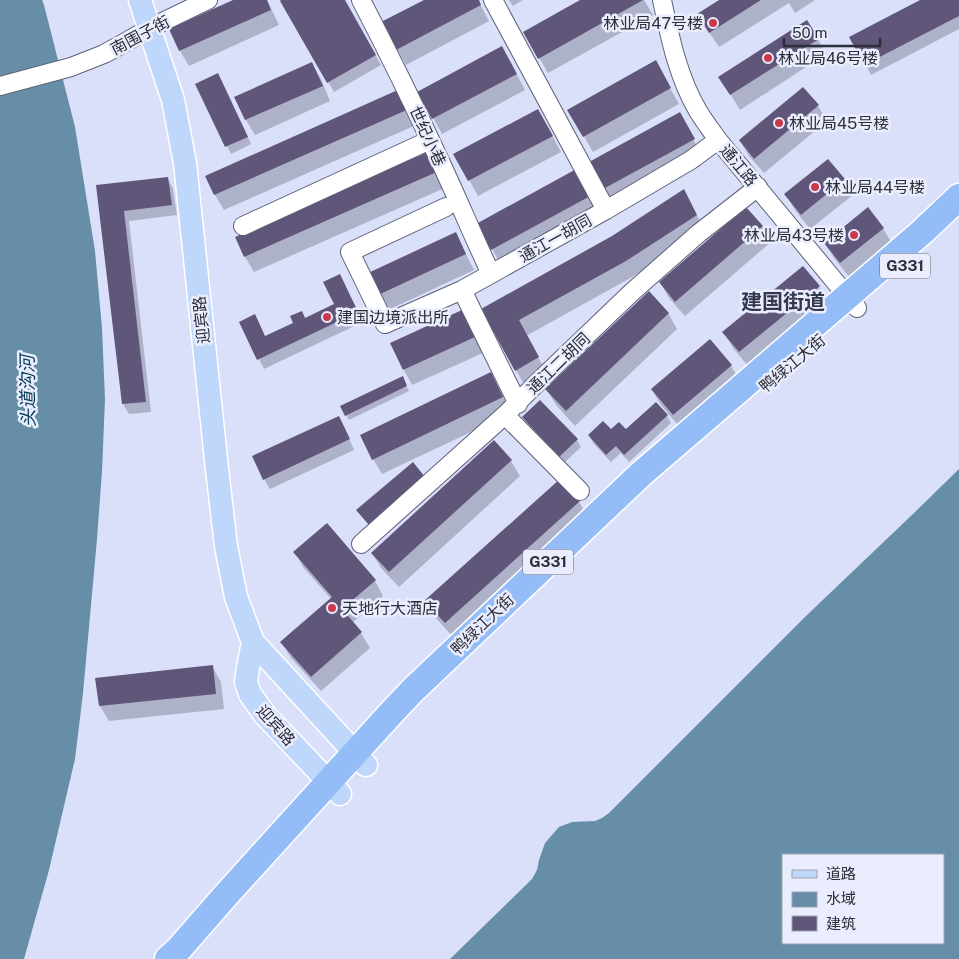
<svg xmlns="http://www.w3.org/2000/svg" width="959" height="959" font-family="'Public Sans','Noto Sans SC',sans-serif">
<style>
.water{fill:#678ea7;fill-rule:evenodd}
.shadow{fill:#0003}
.building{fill:#60567a}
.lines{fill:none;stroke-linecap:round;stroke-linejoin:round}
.minor-casing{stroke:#5d6178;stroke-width:20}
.major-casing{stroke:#fff;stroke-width:25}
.highway-casing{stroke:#fff;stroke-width:29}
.minor{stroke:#fff;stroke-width:18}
.major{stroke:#bfd7fb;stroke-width:22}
.highway{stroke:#94bdf8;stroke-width:26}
.poi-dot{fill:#ca394d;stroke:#eaedfd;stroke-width:2}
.labels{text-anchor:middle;stroke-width:5;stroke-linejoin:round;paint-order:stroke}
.shield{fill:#eaedfd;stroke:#656773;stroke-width:1}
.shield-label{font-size:15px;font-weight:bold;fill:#2c2e38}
.poi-label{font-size:16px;fill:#2c2e38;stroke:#eaedfd;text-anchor:start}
.street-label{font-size:16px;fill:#2c2e38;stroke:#eaedfd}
.water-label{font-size:18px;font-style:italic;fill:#003852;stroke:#eaedfd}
.district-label{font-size:21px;font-weight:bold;fill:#35394e;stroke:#eaedfd}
</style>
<rect width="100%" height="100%" fill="#dadffa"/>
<!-- water -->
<path class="water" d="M0,0H42L44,5L75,127L95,251L102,328L105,399L102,471L97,539L83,693L75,759L49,870L24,959H0Z
M959,469V959H450L532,879L537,870L539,860L545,843L559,827L572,822L595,821L602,818L609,813L806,616L914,513ZM783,855H943V943H783Z"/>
<!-- shadow -->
<path class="shadow" d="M236,0H267L279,25L189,66L180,51Z
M284,0H344L381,65L334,92L282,1Z
M426,0H478L489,21L406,65L383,23Z
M509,0H523L513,6Z
M583,0H644L653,15L548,73L525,33Z
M721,0H815L795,13L789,3L719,47L707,29Z
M923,0H959V29L871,75L851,37Z
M818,39L826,54L740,110L729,92Z
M655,62L679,104L593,152L569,110Z
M511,63L525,90L442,134L419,92Z
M312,64L321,79L330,101L255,135L246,120L236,98Z
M222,82L251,144L231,154L197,85Z
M399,91L416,125L224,210L215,195L207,176Z
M818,106L827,121L764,173L749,156L740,141Z
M679,114L702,155L501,265L478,224Z
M547,126L561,152L478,196L455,154Z
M430,153L447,187L254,272L245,257L237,238Z
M828,161L844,180L853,195L810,229L795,210L786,195Z
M168,179L173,189L177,215L129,221L151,412L129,414L123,404L98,186Z
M692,206L705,231L634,276L526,336L547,373L525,386L482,310Z
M746,208L762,227L771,242L685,316L669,298L660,282Z
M883,228L892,244L850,278L834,258L825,243Z
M455,233L474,270L386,311L378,295Z
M803,268L819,287L828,302L749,367L733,348L724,332Z
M340,275L363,322L264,369L259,359L265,337L335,305Z
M462,312L471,327L483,353L412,385L404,370Z
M668,313L677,329L575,426L556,405L547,390Z
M710,341L731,366L740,381L682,430L661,405L652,390Z
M491,373L511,413L382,474L373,459Z
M402,378L409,391L349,420L342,407Z
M656,404L667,416L671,423L629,462L621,453L611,462L593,443L589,435L611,431H626Z
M523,417L577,440L581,447L564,463L528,425Z
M344,427L354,450L270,489L264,479Z
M511,461L520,476L399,587L381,568L372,553Z
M560,481L579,502L588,517L454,638L435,617L426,601Z
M295,552L375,581L383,596L352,623L361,633L370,648L321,691L291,658L282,643L331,599L303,567Z
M212,666L221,682L224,709L109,721L100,706L97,679Z"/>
<!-- building -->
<path class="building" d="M233,0H267L271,10L179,51L169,29Z
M281,0H345L376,55L327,83L280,1Z
M424,0H479L481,5L396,50L381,22Z
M580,0H643L538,59L523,32Z
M719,0H761L709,33L697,14Z
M920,0H959V16L864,65L849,37Z
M807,20L819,39L730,95L718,77Z
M502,46L517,74L432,119L417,92Z
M656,60L671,88L583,137L567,110Z
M312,62L323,86L245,120L234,97Z
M218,73L248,137L225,147L195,84Z
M803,87L819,105L754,159L739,140Z
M400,89L409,109L214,195L205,176Z
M538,109L553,136L468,181L453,154Z
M680,112L695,139L491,250L476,224Z
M430,151L439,171L244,257L235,237Z
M828,159L845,179L801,215L784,194Z
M168,177L172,205L124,211L146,402L122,404L96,185Z
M684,189L697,215L626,261L519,320L539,357L515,371L481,309L612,236Z
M746,207L763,226L675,302L659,282Z
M868,207L884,228L840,263L824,243Z
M456,232L466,254L376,296L366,274Z
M803,266L820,286L739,352L722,332Z
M340,274L358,312L257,360L239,322L255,314L265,336L293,323L290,316L302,311L305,318L334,304L323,282Z
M649,291L669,313L566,411L545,389Z
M462,310L475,337L403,370L390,343Z
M710,339L732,365L673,415L651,389Z
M491,372L503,397L372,460L360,435Z
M403,376L407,386L345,416L340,406Z
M540,400L578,439L559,457L522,417Z
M656,402L668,415L624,455L616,446L606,455L588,435L603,421L611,429L619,422L626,429Z
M339,416L350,439L263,480L252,456Z
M494,440L512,460L389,572L371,553Z
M413,462L425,477L369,525L356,510Z
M560,479L580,501L445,623L424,601Z
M327,523L376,580L342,609L362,632L311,677L280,642L332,597L293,552Z
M213,665L216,694L99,706L95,678Z"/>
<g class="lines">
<defs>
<path id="minor" d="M361,0C388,52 414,105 439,159C457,197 473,236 491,274
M493,0L606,210
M662,0C670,38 678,77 698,111C704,121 711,130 718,140L857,308
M0,86L71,67L104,54L124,43L150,28L208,0
M446,207L350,252L385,324L462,290L491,274L606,210L691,160L718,140
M243,226L430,140
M462,290L518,404
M505,415L580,491
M361,544L505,415L538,382L632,292L699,233L758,187"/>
<path id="major" d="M140,0L173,100L185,163L217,469L226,546L236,597L253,642L366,765
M253,642L248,668L246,682L250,694L265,715L340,794"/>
<path id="highway" d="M168,959L178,950L226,895L393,711L414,689L641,474L922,232L959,197"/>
</defs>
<!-- minor casing -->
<use href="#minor" class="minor-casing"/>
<!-- major casing -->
<use href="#major" class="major-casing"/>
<!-- highway casing -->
<use href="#highway" class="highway-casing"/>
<!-- minor -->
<use href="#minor" class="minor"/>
<!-- major -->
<use href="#major" class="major"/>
<!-- highway -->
<use href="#highway" class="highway"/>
</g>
<!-- markers -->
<g class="poi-dot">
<circle cx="713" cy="23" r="5"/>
<circle cx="768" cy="58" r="5"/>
<circle cx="779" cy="123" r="5"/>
<circle cx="815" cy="187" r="5"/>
<circle cx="854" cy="235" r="5"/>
<circle cx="327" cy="317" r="5"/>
<circle cx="332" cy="608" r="5"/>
</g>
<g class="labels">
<!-- shield labels -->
<g class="shield">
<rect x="880" y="253.5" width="50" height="25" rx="4"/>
<rect x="523" y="549.5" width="50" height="25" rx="4"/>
</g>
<g class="shield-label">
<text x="905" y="271">G331</text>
<text x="548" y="567">G331</text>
</g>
<!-- poi labels -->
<g class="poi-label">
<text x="703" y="29" text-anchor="end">林业局47号楼</text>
<text x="778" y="64">林业局46号楼</text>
<text x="789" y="129">林业局45号楼</text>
<text x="825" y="193">林业局44号楼</text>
<text x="844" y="241" text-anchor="end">林业局43号楼</text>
<text x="337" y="323">建国边境派出所</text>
<text x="342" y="614">天地行大酒店</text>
</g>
<!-- street labels -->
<g class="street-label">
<text transform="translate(140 35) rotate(-28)" y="6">南围子街</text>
<text transform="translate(428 136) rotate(65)" y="6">世纪小巷</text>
<text transform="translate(739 165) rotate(50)" y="6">通江路</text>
<text transform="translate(555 238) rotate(-29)" y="6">通江一胡同</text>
<text transform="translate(201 320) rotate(-96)" y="6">迎宾路</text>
<text transform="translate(558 363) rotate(-44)" y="6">通江二胡同</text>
<text transform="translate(792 363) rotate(-40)" y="6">鸭绿江大街</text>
<text transform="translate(482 624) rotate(-44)" y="6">鸭绿江大街</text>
<text transform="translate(276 725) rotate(48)" y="6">迎宾路</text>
</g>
<!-- water labels -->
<g class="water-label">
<text transform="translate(28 391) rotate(-91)" y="6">头道沟河</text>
</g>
<!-- district labels -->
<g class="district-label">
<text x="783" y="309">建国街道</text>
</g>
</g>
<!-- legend -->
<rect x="782" y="854" width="162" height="90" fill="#eaedfd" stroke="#9ea1ae"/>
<rect x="792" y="870" width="25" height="8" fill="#bfd7fb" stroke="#9ea1ae"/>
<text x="826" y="879" font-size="15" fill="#2c2e38">道路</text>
<rect x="792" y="892" width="25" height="15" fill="#678ea7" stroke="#9ea1ae"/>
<text x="826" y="904" font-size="15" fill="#2c2e38">水域</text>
<rect x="792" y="916" width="25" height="15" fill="#60567a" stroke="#9ea1ae"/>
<text x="826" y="929" font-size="15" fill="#2c2e38">建筑</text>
<!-- scale -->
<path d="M784 38v8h96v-8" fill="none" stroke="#2c2e38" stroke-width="2.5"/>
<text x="792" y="38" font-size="15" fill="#2c2e38" stroke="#eaedfd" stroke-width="4" paint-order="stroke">50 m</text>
</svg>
